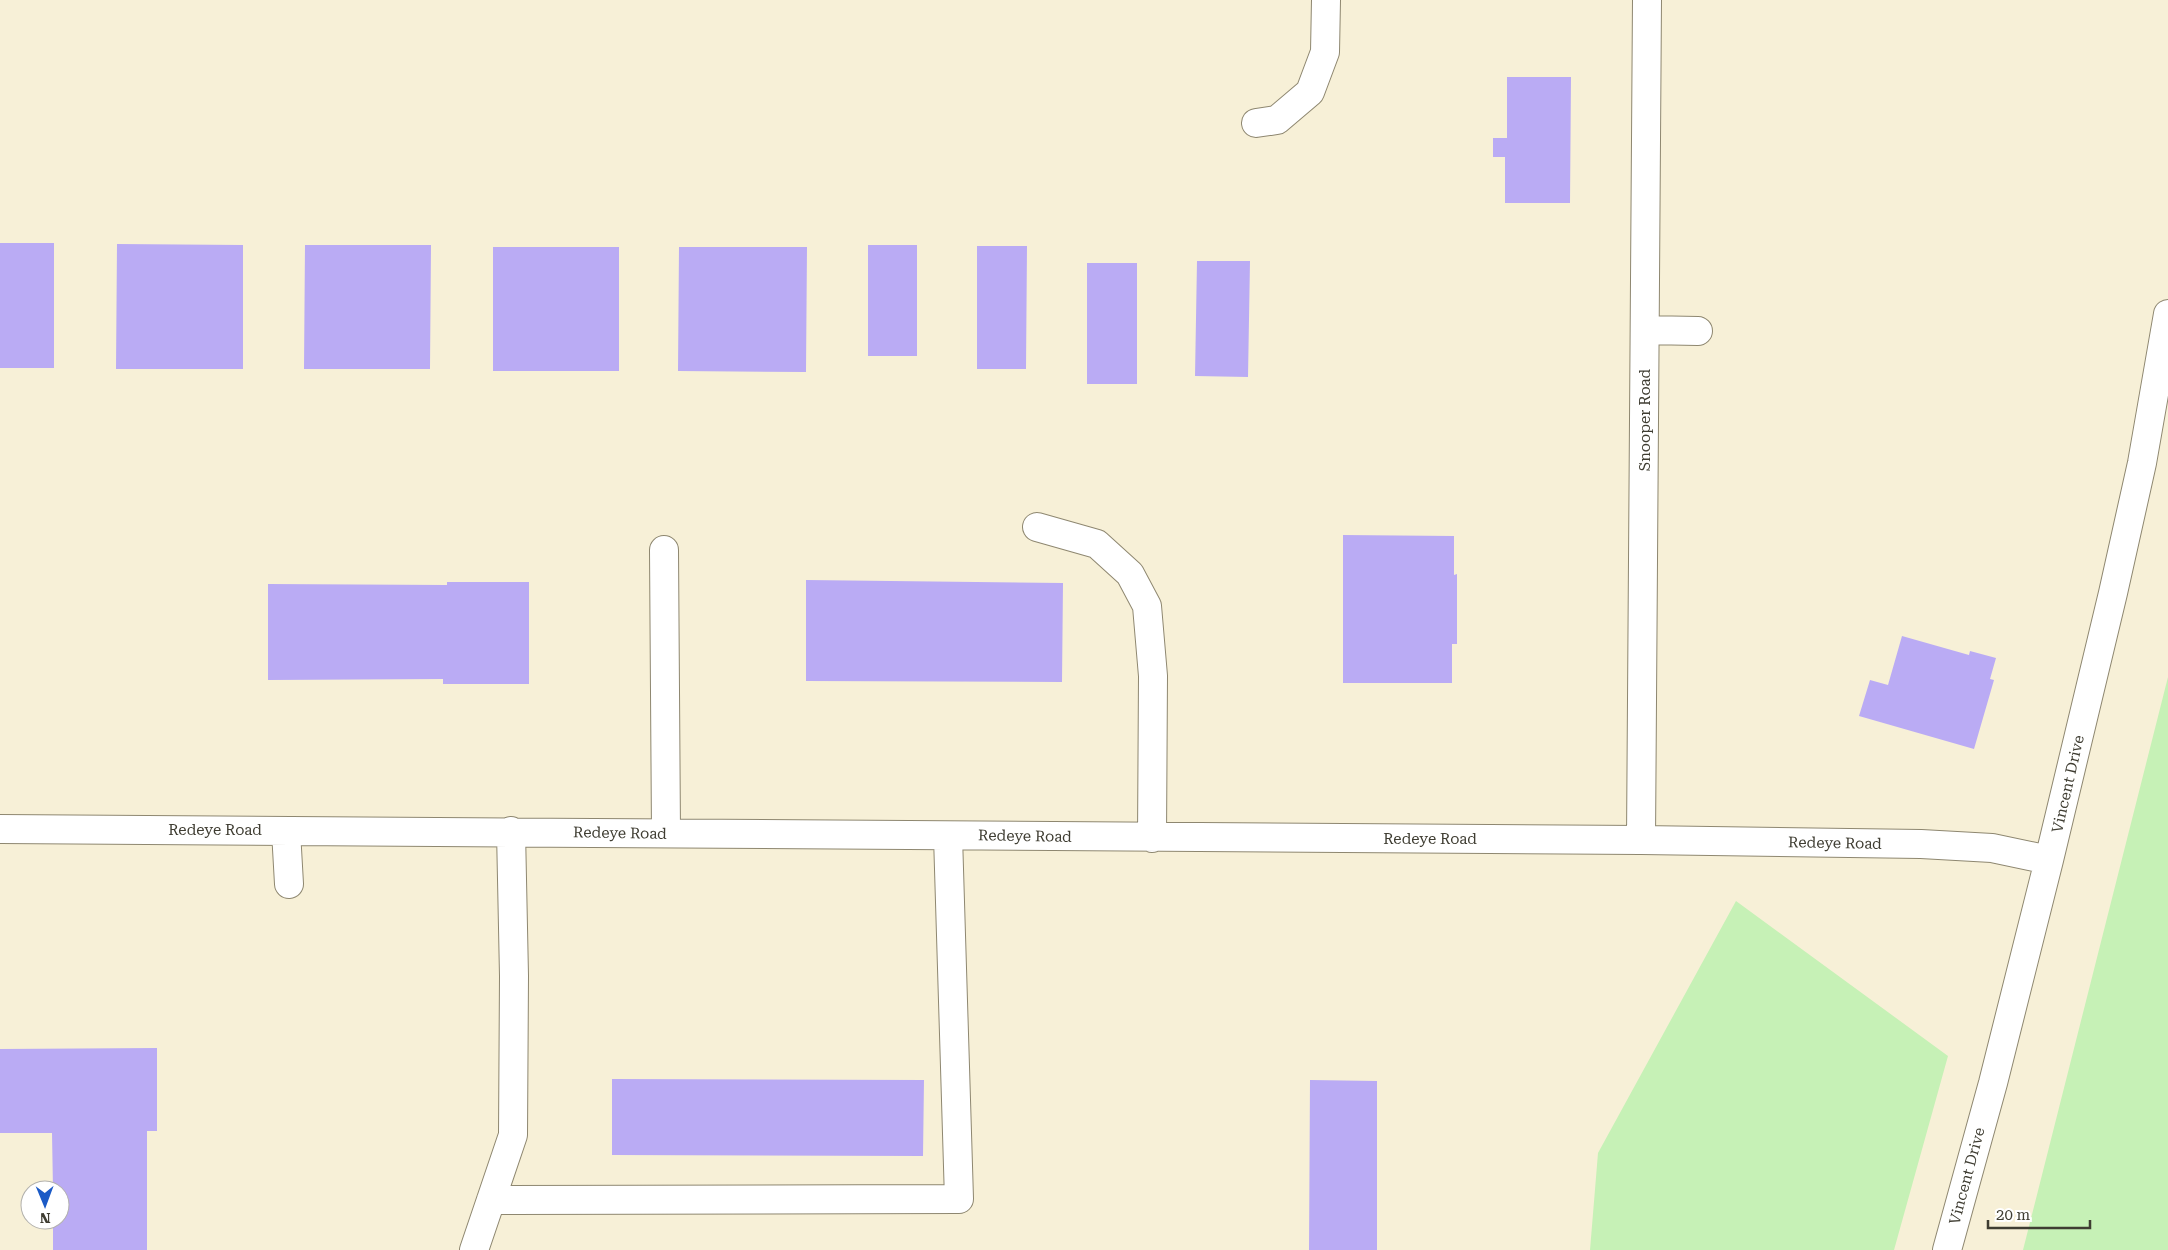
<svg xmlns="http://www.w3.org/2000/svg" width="2168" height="1250" font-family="'Roboto Serif',serif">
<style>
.green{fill:#c6f1b6}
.building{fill:#baabf4}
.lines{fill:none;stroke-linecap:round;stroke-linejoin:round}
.minor-casing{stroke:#8e8770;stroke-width:30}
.minor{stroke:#fff;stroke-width:28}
.labels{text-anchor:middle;stroke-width:4.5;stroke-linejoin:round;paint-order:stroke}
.street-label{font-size:15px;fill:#3f3d32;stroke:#fff}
</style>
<rect width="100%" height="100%" fill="#f7f0d7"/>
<!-- green -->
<path class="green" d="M2168,677V1250H2023Z
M1736,901L1948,1056L1894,1250H1590L1598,1153Z"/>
<!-- building -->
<path class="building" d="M1507,77H1571L1570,203H1505V157H1493V138H1507Z
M0,243H54V368H0Z
M117,244L243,245V369H116Z
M305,245H431L430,369H304Z
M868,245H917V356H868Z
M977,246H1027L1026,369H977Z
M493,247H619V371H493Z
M679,247H807L806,372L678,371Z
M1197,261H1250L1248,377L1195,376Z
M1087,263H1137V384H1087Z
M1343,535L1454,536V575L1457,574V644H1452V683H1343Z
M806,580L1063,583L1062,682L806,681Z
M447,582H529V684H443V679L268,680V584L447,585Z
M1902,636L1969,655L1970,651L1996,658L1990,679L1994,680L1974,749L1859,716L1870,680L1888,685Z
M157,1048V1131H147V1250H53V1220H60V1190H53L52,1133H0V1049Z
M612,1079L924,1080L923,1156L612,1155Z
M1310,1080L1377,1081V1250H1309Z"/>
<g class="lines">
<defs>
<path id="minor" d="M1256,123L1277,120L1310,92L1325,52L1326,0
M1645,330L1698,331
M1037,527L1097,544L1130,574L1147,606L1153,676L1152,838
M664,550L666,833
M0,829L1641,840L1921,844L1992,848L2049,860
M286,831L289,884
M1641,840L1647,0
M491,1200L959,1199L948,836
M474,1250L513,1135L514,976L511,831
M1947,1250L1993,1083L2049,860L2113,593L2142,463L2168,314"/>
</defs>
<!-- minor casing -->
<use href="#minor" class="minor-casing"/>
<!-- minor -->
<use href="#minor" class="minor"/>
</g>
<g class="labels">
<!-- street labels -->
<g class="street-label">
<text transform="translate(1645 420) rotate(-90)" y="5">Snooper Road</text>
<text transform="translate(2068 784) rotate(-77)" y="5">Vincent Drive</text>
<text x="215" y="835">Redeye Road</text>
<text transform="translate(620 833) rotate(1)" y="5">Redeye Road</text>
<text transform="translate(1025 836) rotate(1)" y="5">Redeye Road</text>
<text x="1430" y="844">Redeye Road</text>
<text transform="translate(1835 843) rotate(1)" y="5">Redeye Road</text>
<text transform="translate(1967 1176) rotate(-75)" y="5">Vincent Drive</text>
</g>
</g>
<!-- north arrow -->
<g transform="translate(45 1205) rotate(179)"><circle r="24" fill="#ffffff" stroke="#b2b1ad"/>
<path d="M0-4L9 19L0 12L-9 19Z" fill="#1b5ac6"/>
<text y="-8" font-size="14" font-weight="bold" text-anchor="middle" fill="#3f3d32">N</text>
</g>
<!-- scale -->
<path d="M1988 1220v8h102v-8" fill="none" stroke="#3f3d32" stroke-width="2.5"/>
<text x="1996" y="1220" font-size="15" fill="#3f3d32" stroke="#ffffff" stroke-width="4" paint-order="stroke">20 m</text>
</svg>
